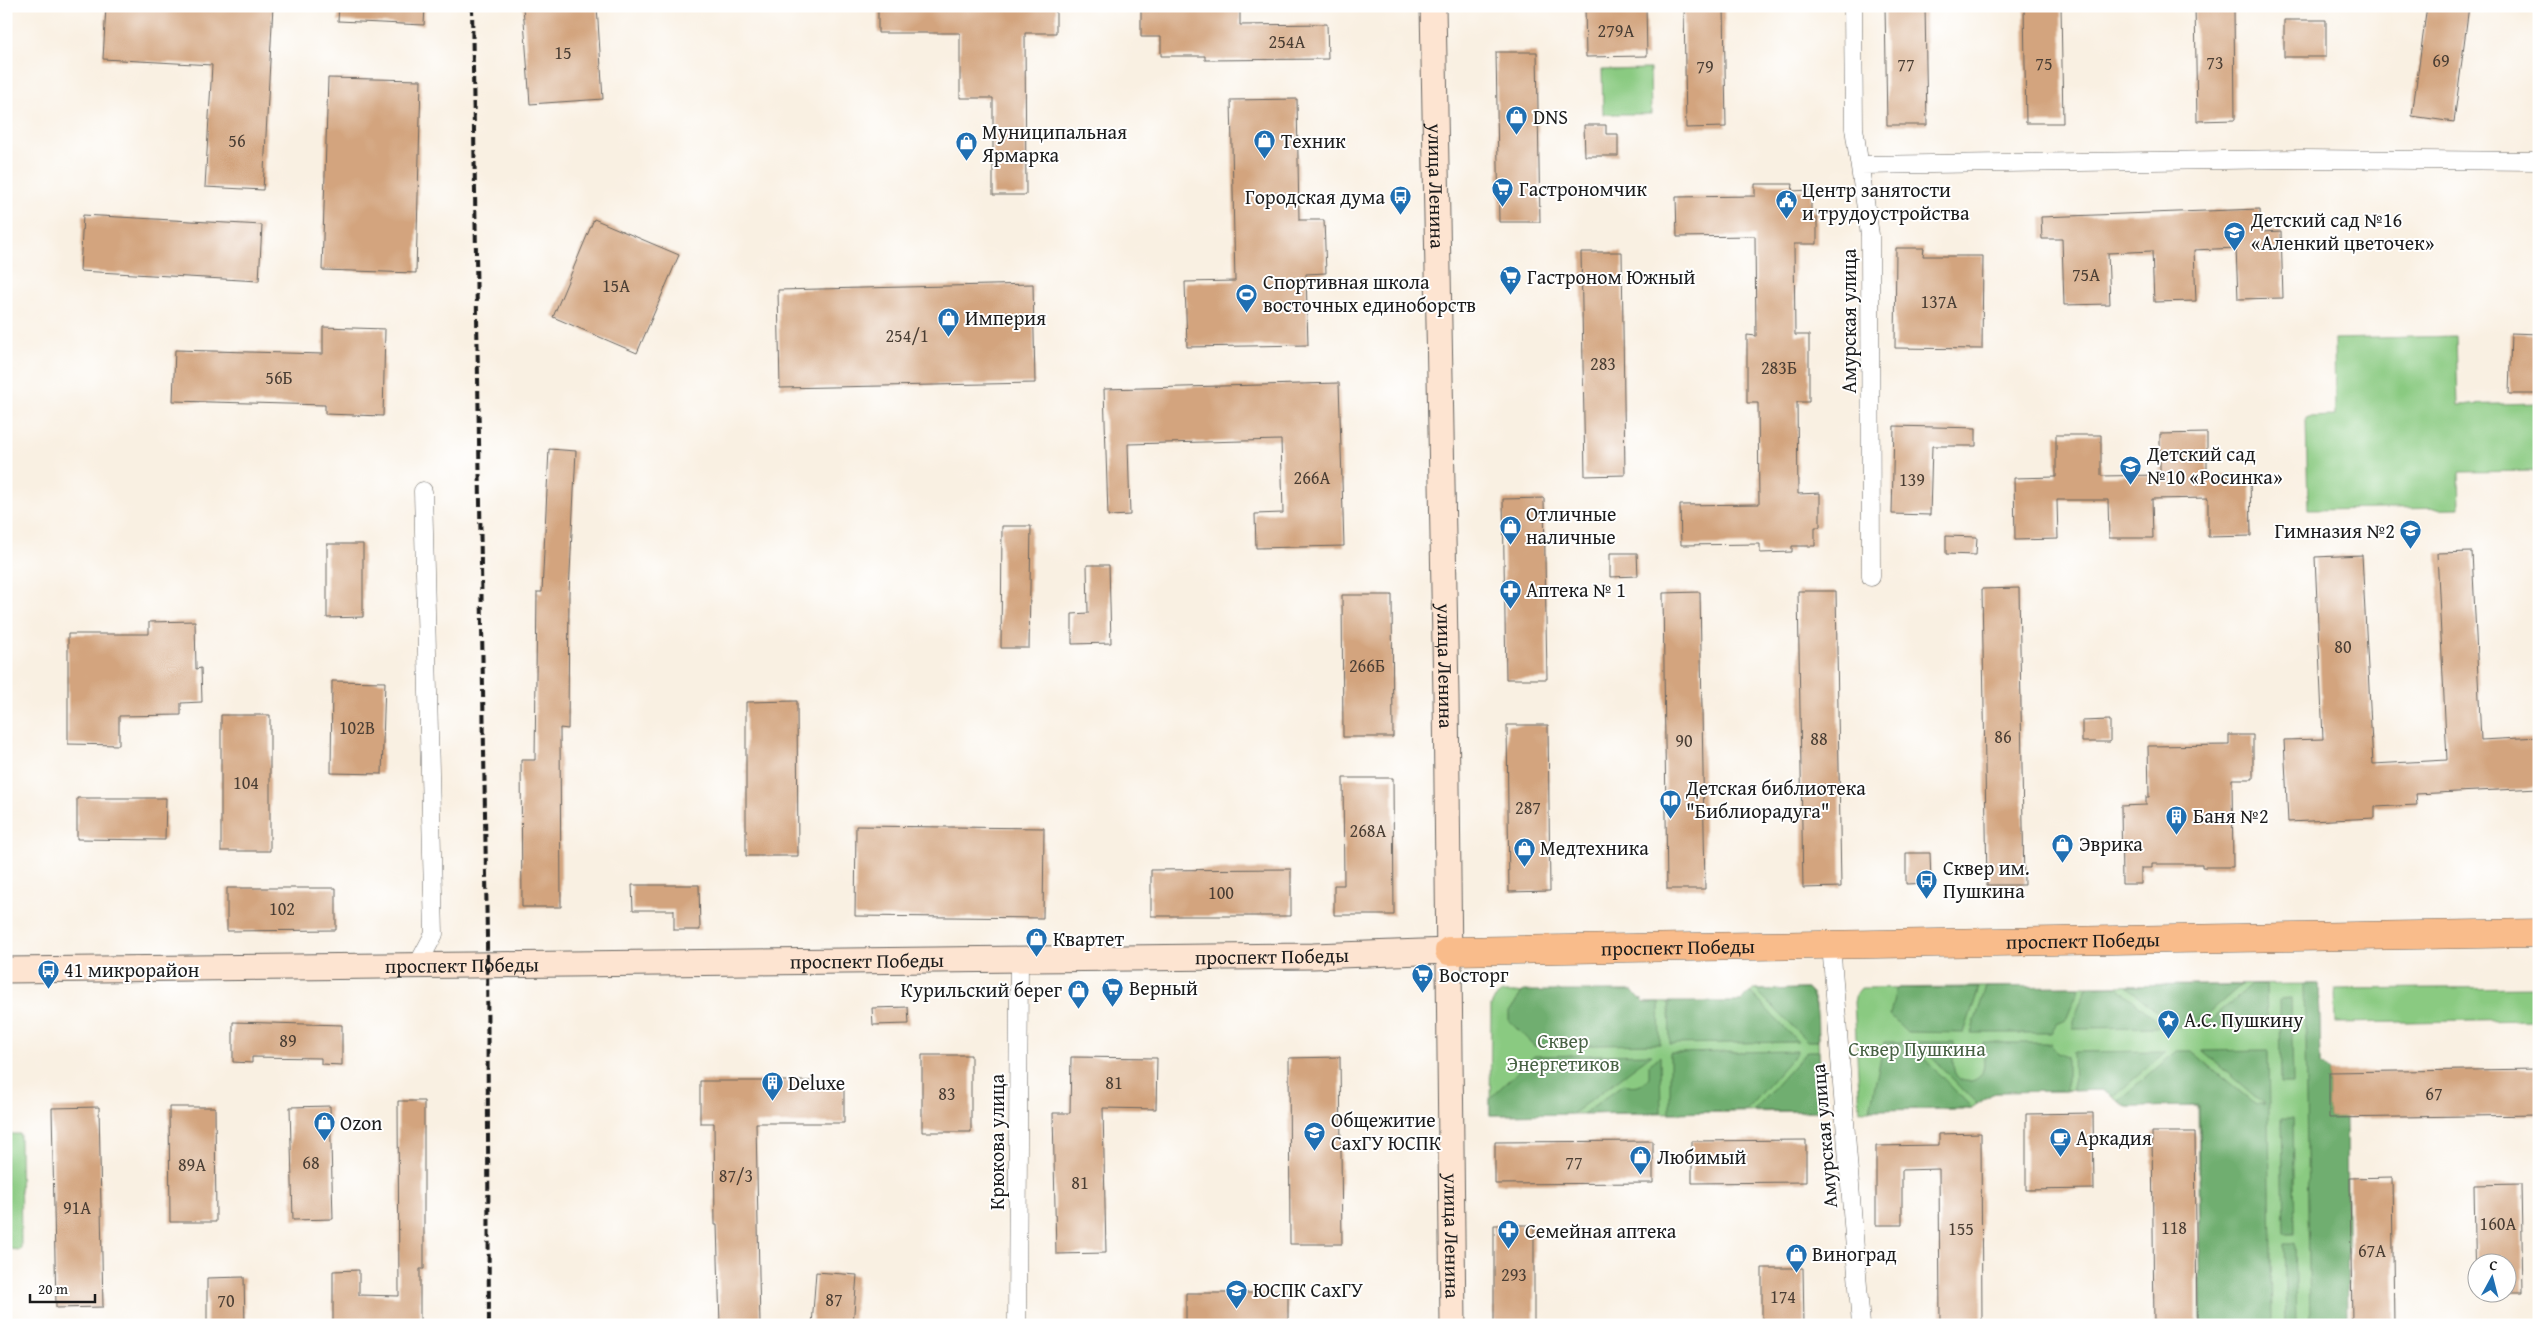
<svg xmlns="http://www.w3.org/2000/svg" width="2545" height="1331" font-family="'Gentium Book Plus',serif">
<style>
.green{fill:#8aca81;stroke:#53734e}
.forest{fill:#6fae6f;stroke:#466546}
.building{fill:#d3a47e}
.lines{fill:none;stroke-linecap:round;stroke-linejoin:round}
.street-casing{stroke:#696661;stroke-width:19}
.secondary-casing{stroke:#696661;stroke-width:27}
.primary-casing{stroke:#696661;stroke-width:29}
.street{stroke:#fff;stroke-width:18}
.secondary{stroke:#fde4d1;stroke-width:25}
.primary{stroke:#f9bc8b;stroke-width:28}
.rail{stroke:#1c1c1c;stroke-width:4;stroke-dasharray:8 4;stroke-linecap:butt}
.labels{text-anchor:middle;stroke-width:4;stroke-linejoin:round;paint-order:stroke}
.number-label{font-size:18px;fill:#4a3e34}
.poi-label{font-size:20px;fill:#1c1c1c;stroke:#fff;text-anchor:start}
.street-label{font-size:20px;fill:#1c1c1c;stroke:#fff}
.park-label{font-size:20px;fill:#486244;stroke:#fff}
</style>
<rect width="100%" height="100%" fill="#fff"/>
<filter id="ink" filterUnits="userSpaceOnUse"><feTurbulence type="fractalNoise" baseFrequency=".02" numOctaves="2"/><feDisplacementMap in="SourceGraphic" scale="10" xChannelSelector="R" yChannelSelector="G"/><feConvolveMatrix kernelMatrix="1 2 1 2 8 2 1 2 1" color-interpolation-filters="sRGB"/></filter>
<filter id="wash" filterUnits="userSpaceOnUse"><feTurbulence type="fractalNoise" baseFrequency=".0096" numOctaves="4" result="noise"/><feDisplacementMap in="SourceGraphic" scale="20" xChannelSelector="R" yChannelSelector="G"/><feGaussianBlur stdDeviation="1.12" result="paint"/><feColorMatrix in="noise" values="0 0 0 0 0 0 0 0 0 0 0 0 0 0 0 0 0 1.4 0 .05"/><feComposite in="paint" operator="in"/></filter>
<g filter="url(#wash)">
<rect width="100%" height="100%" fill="#f9f0e2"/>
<!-- green -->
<path class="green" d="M1650,69L1651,114H1603L1602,70Z
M2456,336L2458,405L2539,403V471L2459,472L2460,508L2308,510L2306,417L2335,416L2334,339Z
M2319,984L2321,1064L2329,1072V1118L2348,1325H2201L2198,1106L2128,1107L2102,1090L1995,1092L1970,1109L1860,1110L1854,1002L1856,994L1861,988Z
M2539,987V1020L2336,1023L2335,989Z
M1807,989L1813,995L1816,1004L1822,1111L1490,1115L1491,1006L1495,998L1502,993L1633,991L1645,1003L1741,1002L1753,990Z
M6,1134H20L21,1250L6,1249Z"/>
<!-- forest -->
<path class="forest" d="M2304,984H2319L2321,1064L2329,1072V1118H2346L2348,1325H2310Z
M2241,985L2194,1026L2174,1027L2127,986Z
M2251,985H2266L2267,1025L2204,1026Z
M2080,986L2066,1020L2057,1024L2051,1033H1971L1986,987Z
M2117,986L2164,1027L2073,1028V1021L2087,987Z
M1896,988H1979L1964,1033L1907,1032L1890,1015Z
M1807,989C1820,1003 1817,1023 1818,1041H1807L1756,990Z
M1523,991H1633L1645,1003H1659L1660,1044L1534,1046L1509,1021V1012Z
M1750,992L1798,1042L1670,1044L1669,1002H1741Z
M2291,999L2293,1084H2281L2280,1000Z
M1884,1042H1908L1972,1108L1870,1110Z
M1917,1042H1954C1954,1051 1952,1062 1954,1070C1957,1085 1979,1085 1983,1070C1985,1062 1983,1051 1983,1043H2051L2057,1053L2067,1057V1091L1995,1092L1977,1104Z
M2268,1050L2272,1325H2201L2199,1106L2128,1107L2119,1101L2176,1051H2192L2256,1105H2265L2202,1051Z
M1798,1051L1745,1111L1670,1113V1053Z
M1807,1051H1819L1822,1111H1753Z
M2166,1051L2113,1097L2102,1090L2074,1091L2073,1052Z
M1652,1054L1572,1114L1490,1115V1098L1534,1056Z
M1660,1056L1661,1112L1583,1114L1623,1084C1634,1089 1642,1087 1649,1077V1065Z
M2282,1118H2293L2295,1233H2284Z
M2284,1243H2295L2297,1325H2286Z"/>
<g id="blocks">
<!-- building -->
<path class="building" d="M106,6H273L263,190L205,187L212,65L103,59Z
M339,6H425L424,25L338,21Z
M523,6H597L603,99L530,104Z
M878,6H1056V33H1025L1026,195H993V98H960V33H878Z
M1141,6H1240V25L1327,24L1328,59L1205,60V56H1161V37H1141Z
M1585,6H1646L1647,56L1586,57Z
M1684,6H1724L1726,127L1686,128Z
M1885,6H1925L1927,125H1887Z
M2024,6H2061L2063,123H2026Z
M2195,6H2234L2235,120L2197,121Z
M2427,6H2469L2454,122L2412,116Z
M2284,20H2326V57H2284Z
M1496,52H1537L1540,222H1499Z
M328,78L421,80L416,273L322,270Z
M1297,99L1299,220H1324L1326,273L1306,274L1308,345L1187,347L1185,282L1235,281L1231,100Z
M1584,125H1606V134H1618V156H1585Z
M1755,184H1793L1792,191L1811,190V211H1817V244H1794L1795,335H1809V402H1797L1798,494L1820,493V527H1815V546H1792V552L1760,553V544L1681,545L1680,505L1759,504L1758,403H1747V335L1756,336L1755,236L1677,237L1676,197L1755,196Z
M2260,209L2261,232L2281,231L2283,298L2238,299L2236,248L2194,250L2196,301L2154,302L2152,251L2108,253L2110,304L2064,305L2062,239H2042L2041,217Z
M83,215L262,225L259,281L80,271Z
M594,219L679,255L637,353L553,317Z
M1896,248H1924L1923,256H1983L1982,349L1895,348Z
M1581,252H1622L1625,475L1585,476Z
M1033,284L1035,383L780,388L778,290Z
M323,327L385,329L383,416L325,414V405L173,401L175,350L323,354Z
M2511,333L2539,334V394H2509Z
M1339,383L1344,546L1256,548L1255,514L1283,513L1281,440L1128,444L1130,515L1108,516L1104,389Z
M1894,426L1976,428V446H1932L1930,515L1892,514Z
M2207,433V475L2250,474L2251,536L2208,537V498L2152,499L2153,538H2109L2108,500H2057L2058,539L2015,540L2014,478L2056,477V435H2101V476L2160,475V434Z
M549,449L576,451L569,593L568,729L560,728L561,907H522L521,760H535L537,592H542Z
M1544,498L1547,679H1506L1503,499Z
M1002,526H1031L1029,648H1001Z
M1946,536L1977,537L1976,555L1946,554Z
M327,544H363V617L327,618Z
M2472,552L2481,740L2539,737V788L2416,794L2417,805L2375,807V818L2288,822L2284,740L2323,739L2315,557L2362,555L2373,764L2447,760L2437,553Z
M1610,553H1637L1638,576L1610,577Z
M1087,565H1109L1111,643L1072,644V614L1088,613Z
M2019,588L2024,885H1987L1982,589Z
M1798,591H1836L1841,887L1803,888Z
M1700,592L1705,889H1667L1663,593Z
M1342,595H1392L1393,737H1343Z
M195,621L196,669L201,668L202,702L181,703V715L119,716V745L68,744V634H149V622Z
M332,681L385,682L382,774L331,773Z
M797,701L798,856H746V702Z
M221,715H270V851H221Z
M2110,720V742H2082V721Z
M1507,725H1548L1550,891L1509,892Z
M2229,735H2253V779H2232L2233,867H2202V864H2152V868H2141V884H2122L2121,806L2146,805V797H2149L2148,746L2229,745Z
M1343,778H1393L1394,915H1334V885H1344Z
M77,798H166L165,840L77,839Z
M856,826L1044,828L1043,918L855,916Z
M1906,853H1930L1931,883L1906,884Z
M1291,869V916H1151V870Z
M632,885H699L700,930H674V910H633Z
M227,888H336V930L227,931Z
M908,1007L909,1024L873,1025L872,1008Z
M233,1022L342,1025V1065L321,1064V1058L252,1057V1063L233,1062Z
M922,1055H971V1132H922Z
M1071,1057L1157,1058L1156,1109L1103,1108L1106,1253L1056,1254L1053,1113H1070Z
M1340,1057L1342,1244H1290L1289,1058Z
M2539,1069V1115L2329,1118V1072Z
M700,1081H844V1123H756L760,1325H720L717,1225H715L714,1123H700Z
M398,1101H424V1269H420V1325H333V1271L359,1270V1295L399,1296Z
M330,1106L333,1219L293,1220L290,1107Z
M99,1107L103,1307L56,1308L52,1108Z
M169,1107H215L216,1222H170Z
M2093,1113L2094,1189L2026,1190V1114Z
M2152,1132H2195L2197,1325H2154Z
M1981,1133L1982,1325H1940L1939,1169L1902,1170V1225H1876V1146L1939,1145V1134Z
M1806,1140V1182L1692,1183V1141Z
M1653,1141V1183L1495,1184V1142Z
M2392,1177L2394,1325H2352L2350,1178Z
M2521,1184L2523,1292H2508V1264H2478V1292H2476L2474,1185Z
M1494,1225H1534V1325H1494Z
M1762,1268H1803L1804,1325H1762Z
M816,1272L857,1275L853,1325H812Z
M244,1277L245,1325H207V1278Z
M1186,1293H1288V1325H1186Z"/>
</g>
</g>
<g filter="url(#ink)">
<use href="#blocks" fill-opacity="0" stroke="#696661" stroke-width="1"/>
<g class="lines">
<defs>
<path id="street" d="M1853,6L1854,128L1870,235L1871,577
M1860,165L2300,159L2539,161
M1831,944L1861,1325
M417,966L434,934L423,491
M1017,1325L1019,959"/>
<g id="secondary">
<path id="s1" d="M1433,6L1446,696L1453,1325"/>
<path id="s2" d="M6,970L1313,956L1449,951"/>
</g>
<g id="primary">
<path id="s3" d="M1449,951L2539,933"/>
</g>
</defs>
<!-- street casing -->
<use href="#street" class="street-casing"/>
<!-- secondary casing -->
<use href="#secondary" class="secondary-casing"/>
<!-- primary casing -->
<use href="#primary" class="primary-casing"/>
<!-- street -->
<use href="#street" class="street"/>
<!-- secondary -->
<use href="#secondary" class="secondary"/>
<!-- primary -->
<use href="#primary" class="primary"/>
<!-- rail -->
<path class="rail" d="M472,6L487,937L489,1325"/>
</g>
</g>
<!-- icons -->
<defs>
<symbol id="shop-pin" viewBox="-11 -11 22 30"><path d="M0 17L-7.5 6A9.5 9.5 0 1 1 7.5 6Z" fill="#1f6fb2" stroke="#fff"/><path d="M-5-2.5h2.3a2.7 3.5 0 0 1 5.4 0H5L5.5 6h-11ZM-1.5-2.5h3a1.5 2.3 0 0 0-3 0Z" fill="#fff"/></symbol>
<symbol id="supermarket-pin" viewBox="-11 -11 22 30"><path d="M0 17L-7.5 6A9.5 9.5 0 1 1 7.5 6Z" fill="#1f6fb2" stroke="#fff"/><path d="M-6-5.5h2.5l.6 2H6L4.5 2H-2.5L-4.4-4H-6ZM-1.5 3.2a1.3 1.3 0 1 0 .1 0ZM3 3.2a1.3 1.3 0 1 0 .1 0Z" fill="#fff"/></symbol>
<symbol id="bus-pin" viewBox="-11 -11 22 30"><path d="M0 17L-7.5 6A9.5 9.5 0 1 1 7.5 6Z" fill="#1f6fb2" stroke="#fff"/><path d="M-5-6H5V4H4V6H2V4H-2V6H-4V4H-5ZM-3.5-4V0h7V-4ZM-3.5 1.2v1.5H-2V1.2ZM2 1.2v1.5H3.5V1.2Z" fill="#fff"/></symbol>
<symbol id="civic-pin" viewBox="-11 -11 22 30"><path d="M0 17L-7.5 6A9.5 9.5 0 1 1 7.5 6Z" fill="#1f6fb2" stroke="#fff"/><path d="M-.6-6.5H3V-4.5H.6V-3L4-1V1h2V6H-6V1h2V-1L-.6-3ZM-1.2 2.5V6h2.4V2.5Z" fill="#fff"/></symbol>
<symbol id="school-pin" viewBox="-11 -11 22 30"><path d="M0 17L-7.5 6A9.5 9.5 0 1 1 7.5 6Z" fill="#1f6fb2" stroke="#fff"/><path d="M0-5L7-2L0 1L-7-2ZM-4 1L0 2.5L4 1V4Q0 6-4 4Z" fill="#fff"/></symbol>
<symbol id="stadium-pin" viewBox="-11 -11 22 30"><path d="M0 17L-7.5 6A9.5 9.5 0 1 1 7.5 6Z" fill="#1f6fb2" stroke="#fff"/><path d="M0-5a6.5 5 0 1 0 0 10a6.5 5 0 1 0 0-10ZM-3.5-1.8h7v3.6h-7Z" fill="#fff"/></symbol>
<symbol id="pharmacy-pin" viewBox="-11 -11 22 30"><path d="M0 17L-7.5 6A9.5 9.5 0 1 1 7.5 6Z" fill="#1f6fb2" stroke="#fff"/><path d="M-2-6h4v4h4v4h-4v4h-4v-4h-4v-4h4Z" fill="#fff"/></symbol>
<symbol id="library-pin" viewBox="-11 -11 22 30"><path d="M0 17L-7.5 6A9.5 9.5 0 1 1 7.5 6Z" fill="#1f6fb2" stroke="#fff"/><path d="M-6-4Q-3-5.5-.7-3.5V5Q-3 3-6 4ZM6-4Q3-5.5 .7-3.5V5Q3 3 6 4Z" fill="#fff"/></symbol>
<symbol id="building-pin" viewBox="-11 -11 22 30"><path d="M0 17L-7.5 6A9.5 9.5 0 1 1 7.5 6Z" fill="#1f6fb2" stroke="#fff"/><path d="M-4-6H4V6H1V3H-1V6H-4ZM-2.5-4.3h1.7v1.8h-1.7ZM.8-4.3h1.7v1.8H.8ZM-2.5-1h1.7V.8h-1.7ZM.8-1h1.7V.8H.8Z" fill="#fff"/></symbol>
<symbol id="sight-pin" viewBox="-11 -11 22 30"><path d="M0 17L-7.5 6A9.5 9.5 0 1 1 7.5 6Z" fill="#1f6fb2" stroke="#fff"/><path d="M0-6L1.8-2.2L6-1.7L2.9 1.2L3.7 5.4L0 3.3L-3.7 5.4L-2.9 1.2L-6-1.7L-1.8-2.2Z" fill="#fff"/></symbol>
<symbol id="university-pin" viewBox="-11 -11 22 30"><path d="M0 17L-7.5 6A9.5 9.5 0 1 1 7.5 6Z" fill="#1f6fb2" stroke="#fff"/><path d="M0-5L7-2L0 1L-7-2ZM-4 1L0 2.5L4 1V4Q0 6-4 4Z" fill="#fff"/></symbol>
<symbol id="cafe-pin" viewBox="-11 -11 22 30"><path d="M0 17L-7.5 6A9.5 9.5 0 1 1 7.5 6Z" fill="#1f6fb2" stroke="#fff"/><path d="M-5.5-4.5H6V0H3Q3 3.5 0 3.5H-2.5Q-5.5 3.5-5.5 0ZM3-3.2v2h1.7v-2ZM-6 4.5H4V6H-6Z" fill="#fff"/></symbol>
</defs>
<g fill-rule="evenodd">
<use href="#shop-pin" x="1504" y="104" width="25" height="34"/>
<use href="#shop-pin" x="1252" y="128" width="25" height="34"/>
<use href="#shop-pin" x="954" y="130" width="25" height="34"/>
<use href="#supermarket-pin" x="1490" y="176" width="25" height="34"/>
<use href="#bus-pin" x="1388" y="184" width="25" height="34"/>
<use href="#civic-pin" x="1774" y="188" width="25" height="34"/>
<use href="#school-pin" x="2222" y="220" width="25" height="34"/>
<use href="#supermarket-pin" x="1498" y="264" width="25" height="34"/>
<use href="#stadium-pin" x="1234" y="282" width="25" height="34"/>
<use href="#shop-pin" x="936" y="306" width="25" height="34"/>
<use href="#school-pin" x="2118" y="454" width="25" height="34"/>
<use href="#shop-pin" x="1498" y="514" width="25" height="34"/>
<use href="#school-pin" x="2398" y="518" width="25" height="34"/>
<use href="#pharmacy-pin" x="1498" y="578" width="25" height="34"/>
<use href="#library-pin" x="1658" y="788" width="25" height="34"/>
<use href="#building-pin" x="2164" y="804" width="25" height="34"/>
<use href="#shop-pin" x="2050" y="832" width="25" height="34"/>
<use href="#shop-pin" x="1512" y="836" width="25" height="34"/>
<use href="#bus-pin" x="1914" y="868" width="25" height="34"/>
<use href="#shop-pin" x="1024" y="926" width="25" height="34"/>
<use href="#bus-pin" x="36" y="958" width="25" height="34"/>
<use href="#supermarket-pin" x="1410" y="962" width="25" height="34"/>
<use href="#supermarket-pin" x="1100" y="976" width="25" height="34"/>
<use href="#shop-pin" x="1066" y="978" width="25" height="34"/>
<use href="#sight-pin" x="2156" y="1008" width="25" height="34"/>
<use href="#building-pin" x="760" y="1070" width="25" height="34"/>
<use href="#shop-pin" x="312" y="1110" width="25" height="34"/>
<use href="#university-pin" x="1302" y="1120" width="25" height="34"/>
<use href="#cafe-pin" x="2048" y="1126" width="25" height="34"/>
<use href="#shop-pin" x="1628" y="1144" width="25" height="34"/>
<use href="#pharmacy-pin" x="1496" y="1218" width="25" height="34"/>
<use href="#shop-pin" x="1784" y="1242" width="25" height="34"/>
<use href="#university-pin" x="1224" y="1278" width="25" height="34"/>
</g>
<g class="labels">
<!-- number labels -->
<g class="number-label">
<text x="1616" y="37">279А</text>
<text x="1287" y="48">254А</text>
<text x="563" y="59">15</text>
<text x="2441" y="67">69</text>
<text x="2215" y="69">73</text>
<text x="2044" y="70">75</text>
<text x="1906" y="71">77</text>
<text x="1705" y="73">79</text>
<text x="237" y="147">56</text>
<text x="2086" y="281">75А</text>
<text x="616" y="292">15А</text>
<text x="1939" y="308">137А</text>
<text x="907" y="342">254/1</text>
<text x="1603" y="370">283</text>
<text x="1779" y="374">283Б</text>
<text x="279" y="384">56Б</text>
<text x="1312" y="484">266А</text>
<text x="1912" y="486">139</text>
<text x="2343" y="653">80</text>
<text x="1367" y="672">266Б</text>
<text x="357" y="734">102В</text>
<text x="2003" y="743">86</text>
<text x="1819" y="745">88</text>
<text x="1684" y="747">90</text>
<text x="246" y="789">104</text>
<text x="1528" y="814">287</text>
<text x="1368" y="837">268А</text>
<text x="1221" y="899">100</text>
<text x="282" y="915">102</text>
<text x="288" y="1047">89</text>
<text x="1114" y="1089">81</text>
<text x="947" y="1100">83</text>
<text x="2434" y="1100">67</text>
<text x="311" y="1169">68</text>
<text x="1574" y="1169">77</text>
<text x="192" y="1171">89А</text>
<text x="736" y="1182">87/3</text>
<text x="1080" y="1189">81</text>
<text x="77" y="1214">91А</text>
<text x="2498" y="1230">160А</text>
<text x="2174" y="1234">118</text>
<text x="1961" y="1235">155</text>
<text x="2372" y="1257">67А</text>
<text x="1514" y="1281">293</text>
<text x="1783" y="1303">174</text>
<text x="834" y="1306">87</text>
<text x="226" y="1307">70</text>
</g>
<!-- poi labels -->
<g class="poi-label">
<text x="1533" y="124">DNS</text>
<text x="982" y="139">Муниципальная<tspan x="982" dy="23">Ярмарка</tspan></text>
<text x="1281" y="148">Техник</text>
<text x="1519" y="196">Гастрономчик</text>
<text x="1802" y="197">Центр занятости<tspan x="1802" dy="23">и трудоустройства</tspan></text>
<text x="1385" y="204" text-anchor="end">Городская дума</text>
<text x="2251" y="227">Детский сад №16<tspan x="2251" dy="23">«Аленкий цветочек»</tspan></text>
<text x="1527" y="284">Гастроном Южный</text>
<text x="1263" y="289">Спортивная школа<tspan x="1263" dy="23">восточных единоборств</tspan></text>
<text x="965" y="325">Империя</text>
<text x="2147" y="461">Детский сад<tspan x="2147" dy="23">№10 «Росинка»</tspan></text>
<text x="1526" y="521">Отличные<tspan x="1526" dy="23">наличные</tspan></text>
<text x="2395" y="538" text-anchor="end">Гимназия №2</text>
<text x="1526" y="597">Аптека № 1</text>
<text x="1686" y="795">Детская библиотека<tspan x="1686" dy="23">"Библиорадуга"</tspan></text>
<text x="2193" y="823">Баня №2</text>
<text x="2079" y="851">Эврика</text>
<text x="1540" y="855">Медтехника</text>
<text x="1943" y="875">Сквер им.<tspan x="1943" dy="23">Пушкина</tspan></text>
<text x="1053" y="946">Квартет</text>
<text x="64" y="977">41 микрорайон</text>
<text x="1439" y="982">Восторг</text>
<text x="1129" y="995">Верный</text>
<text x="1062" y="997" text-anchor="end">Курильский берег</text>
<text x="2184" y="1027">А.С. Пушкину</text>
<text x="788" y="1090">Deluxe</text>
<text x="1331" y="1127">Общежитие<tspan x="1331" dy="23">СахГУ ЮСПК</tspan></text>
<text x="340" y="1130">Ozon</text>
<text x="2076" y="1145">Аркадия</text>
<text x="1657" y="1164">Любимый</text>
<text x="1525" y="1238">Семейная аптека</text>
<text x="1812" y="1261">Виноград</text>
<text x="1253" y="1297">ЮСПК СахГУ</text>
</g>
<!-- street labels -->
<g class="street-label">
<text dy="7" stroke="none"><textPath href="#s1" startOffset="180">улица Ленина</textPath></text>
<text transform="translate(1849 321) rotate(-90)" y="7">Амурская улица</text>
<text dy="7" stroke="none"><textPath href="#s1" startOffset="660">улица Ленина</textPath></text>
<text dy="7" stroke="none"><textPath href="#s3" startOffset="634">проспект Победы</textPath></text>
<text dy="7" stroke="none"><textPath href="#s3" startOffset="229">проспект Победы</textPath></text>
<text dy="7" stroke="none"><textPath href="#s2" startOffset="1266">проспект Победы</textPath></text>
<text dy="7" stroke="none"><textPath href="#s2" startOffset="861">проспект Победы</textPath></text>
<text dy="7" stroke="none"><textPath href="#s2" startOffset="456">проспект Победы</textPath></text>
<text transform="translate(1824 1136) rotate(-95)" y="7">Амурская улица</text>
<text transform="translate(997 1142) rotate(-90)" y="7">Крюкова улица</text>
<text dy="7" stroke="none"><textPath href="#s1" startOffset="1230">улица Ленина</textPath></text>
</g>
<!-- park labels -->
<g class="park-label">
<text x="1563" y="1048">Сквер<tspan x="1563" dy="23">Энергетиков</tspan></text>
<text x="1917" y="1056">Сквер Пушкина</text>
</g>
</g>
<!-- margin -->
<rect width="2545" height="1331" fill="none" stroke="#fff" stroke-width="25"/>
<!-- north arrow -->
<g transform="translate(2492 1278) rotate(7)"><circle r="24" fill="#ffffff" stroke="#a4a4a4"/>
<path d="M0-4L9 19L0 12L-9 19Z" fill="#1f6fb2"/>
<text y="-8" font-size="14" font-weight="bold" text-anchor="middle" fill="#1c1c1c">С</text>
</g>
<!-- scale -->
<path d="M30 1294v8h65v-8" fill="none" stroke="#1c1c1c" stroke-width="2.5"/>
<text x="38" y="1294" font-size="15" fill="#1c1c1c" stroke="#ffffff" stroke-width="4" paint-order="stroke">20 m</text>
</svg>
